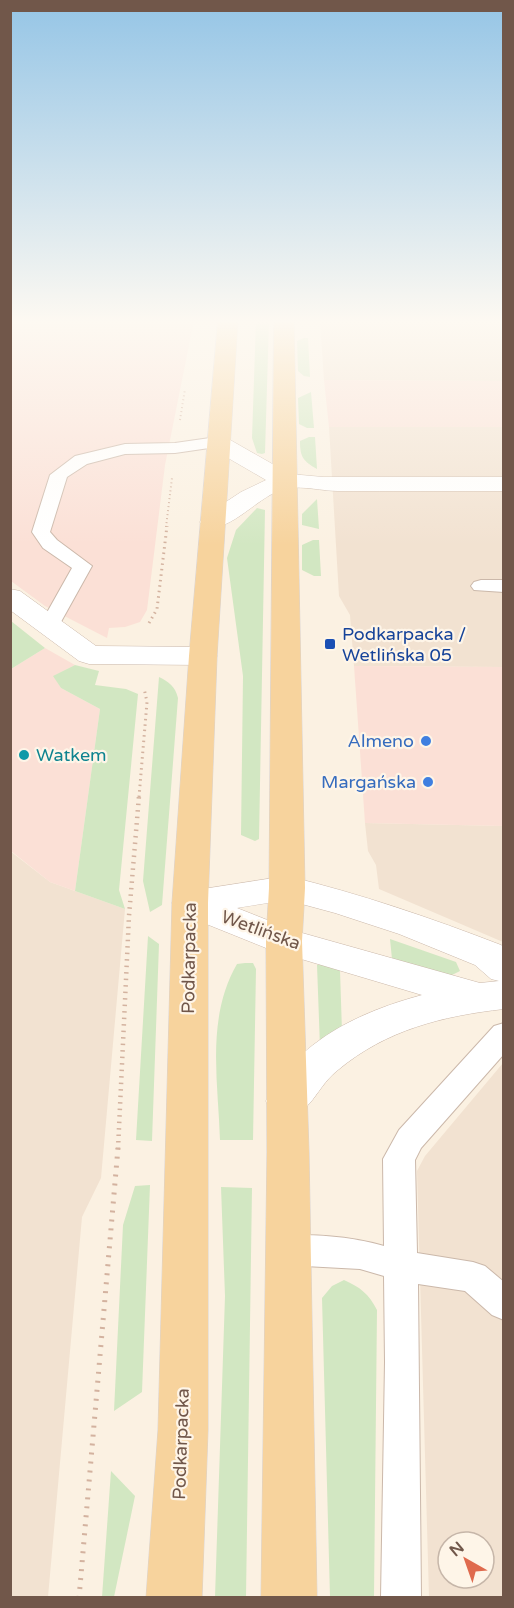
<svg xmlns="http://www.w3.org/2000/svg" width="514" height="1608" font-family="'Varela Round',sans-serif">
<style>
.residential{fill:#f2e2d1;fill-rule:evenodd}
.commercial{fill:#fbe0d6}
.green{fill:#d2e7c2}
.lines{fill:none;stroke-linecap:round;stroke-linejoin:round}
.lane-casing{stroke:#cbb8aa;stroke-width:2}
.street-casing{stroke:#cbb8aa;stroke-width:1}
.primary-casing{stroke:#dad3d0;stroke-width:1}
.path-far3{stroke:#d3b29f;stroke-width:2;stroke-dasharray:1 3;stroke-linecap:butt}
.path-far2{stroke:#d3b29f;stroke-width:3;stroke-dasharray:1.5 4;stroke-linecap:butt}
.path-far1{stroke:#d3b29f;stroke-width:4.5;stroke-dasharray:1.5 5;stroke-linecap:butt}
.path{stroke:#d3b29f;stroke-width:5;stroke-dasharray:2 7;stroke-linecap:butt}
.lane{fill:#fff;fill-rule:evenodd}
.street{fill:#fff;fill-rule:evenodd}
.primary{fill:#f7d39d;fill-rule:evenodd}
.transit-dot{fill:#1a4fb4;stroke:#fef5e8;stroke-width:2}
.shop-dot{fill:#3f7fe0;stroke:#fef5e8;stroke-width:2}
.culture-dot{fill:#0f9aa8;stroke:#fef5e8;stroke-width:2}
.labels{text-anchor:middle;stroke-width:4.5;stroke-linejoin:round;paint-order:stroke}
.transit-label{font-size:18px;fill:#164399;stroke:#fef5e8;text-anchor:start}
.shop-label{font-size:18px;fill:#366cbe;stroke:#fef5e8;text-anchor:end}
.culture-label{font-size:18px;fill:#0d838f;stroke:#fef5e8;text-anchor:start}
.street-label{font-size:18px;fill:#71574a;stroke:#fef5e8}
</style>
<rect width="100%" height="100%" fill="#fbf1e2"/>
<!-- residential -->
<path class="residential" d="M320,320H503V381L324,380Z
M329,427H503V667L354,666L350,615L339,596Z
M365,823L503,826V942L379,889L376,865L368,851Z
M10,851L50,882L125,909L101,1178L82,1217L48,1597H11Z
M503,1063V1597H429L417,1171L425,1156ZM448,1542H484V1578H448Z"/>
<!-- commercial -->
<path class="commercial" d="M15,320H194L165,465L147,610L140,622L125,627L109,628L107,638L45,606L11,581V325Z
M324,380L503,381V427H329Z
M45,648L75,665L54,676L61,688L100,709L75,891L50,882L11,851V669Z
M354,666L503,667V826L365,823Z"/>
<!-- green -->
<path class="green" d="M256,320H269L265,453L262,454L257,453L252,438Z
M304,338H308L310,377L304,376L298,371L297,341Z
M311,392L314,428H307L299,424L298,398Z
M309,437H315L317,469C303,461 300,457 300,441Z
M317,499L319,529L302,525V514Z
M257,508L265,510L259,839L255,841L241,835L243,676L227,558L236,530Z
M313,540H319L321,576H314L302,570V545Z
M11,621L45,648L11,669Z
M75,665L99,671L95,685L126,689L138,694L119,890L125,909L75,891L100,709L61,688L53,676Z
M159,677C169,682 175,686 178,698L162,905L150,912L143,881Z
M148,936L159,944L152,1141L136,1140Z
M390,939L456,962L460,971L450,976L392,959Z
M245,963H253L256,969L253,1140H220C218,1080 206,1018 237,964Z
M320,964L340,970L342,1032L320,1047L317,965Z
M150,1185L142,1392L114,1411L123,1225L135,1186Z
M221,1187L252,1188L246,1597H215L225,1296Z
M344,1280C360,1287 369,1294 377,1310L374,1597H330L322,1298L332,1286Z
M111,1471L135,1496L114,1597H102Z"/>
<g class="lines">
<defs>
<path id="lane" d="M217,437L223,438L225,442L223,446L175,453L125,454L87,464L67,477L50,532L57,540L92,566L57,629H43L40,625L72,568L43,548L32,532L50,475L75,456L125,444L175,443Z
M481,580H504V592L474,590L471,586L474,582Z
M504,1023V1054L421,1148L415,1160L417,1253L473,1262L485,1266L504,1282V1320L492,1315L465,1291L418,1284L421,1598H381L385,1362L384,1276L360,1269L286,1265L274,1260L269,1250L274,1240C300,1230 357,1238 384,1246L383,1159L399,1130L494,1026Z"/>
<path id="street" d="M217,435L225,437L290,474L323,477H504V491C448,491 393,491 338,491C323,491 304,486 288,488C259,493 232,534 203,527L200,522L203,517L241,492L266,480L209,447L206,442L209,437Z
M10,589L20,591L96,646L203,647L213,650L217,656L213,662L203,665L89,664L79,661L10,610Z
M287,876C361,894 431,918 501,945L504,947V1009C442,1016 386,1030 338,1070C312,1090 310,1125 272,1113L266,1101C297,1041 359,1012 422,995L271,950L179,913L172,903L177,894L190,891ZM287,900L335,913L399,934L475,965L491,979L499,981L480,983L295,931L237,908Z"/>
<path id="primary" d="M218,320H238L217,656L208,903V1430L202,1598H146L158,1430L172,903L189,656Z
M274,320H294L305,888L302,941L309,1152L317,1598H261L267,1152L266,941L269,888Z"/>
</defs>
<!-- lane casing -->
<use href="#lane" class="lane-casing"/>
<!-- street casing -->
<use href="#street" class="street-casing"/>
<!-- primary casing -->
<use href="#primary" class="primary-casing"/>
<!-- path-far3 -->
<path class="path-far3" d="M180,420L185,389
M166,527L172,478"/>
<!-- path-far2 -->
<path class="path-far2" d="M149,623L157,609L167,526
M139,797L147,702L144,688"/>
<!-- path-far1 -->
<path class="path-far1" d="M118,1149L129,916L139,796"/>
<!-- path -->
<path class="path" d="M79,1598L118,1148"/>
<!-- lane -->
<use href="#lane" class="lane"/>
<!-- street -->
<use href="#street" class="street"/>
<!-- primary -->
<use href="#primary" class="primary"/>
</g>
<!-- sky -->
<linearGradient id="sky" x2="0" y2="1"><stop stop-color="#95c5e6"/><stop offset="0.59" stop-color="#fdf9f2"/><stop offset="1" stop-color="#fdf9f2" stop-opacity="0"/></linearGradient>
<rect width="514" height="545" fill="url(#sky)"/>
<!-- markers -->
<rect class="transit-dot" x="324" y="638" width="12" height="12" rx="3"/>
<g class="shop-dot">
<circle cx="426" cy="741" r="6"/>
<circle cx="428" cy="782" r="6"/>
</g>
<circle class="culture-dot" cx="24" cy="755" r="6"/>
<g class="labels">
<!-- transit labels -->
<g class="transit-label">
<text x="342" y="640">Podkarpacka /<tspan x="342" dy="21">Wetlińska 05</tspan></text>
</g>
<!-- shop labels -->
<g class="shop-label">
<text x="414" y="747">Almeno</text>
<text x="416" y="788">Margańska</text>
</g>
<!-- culture labels -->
<g class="culture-label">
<text x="36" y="761">Watkem</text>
</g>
<!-- street labels -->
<g class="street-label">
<text transform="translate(261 930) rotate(20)" y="6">Wetlińska</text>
<text transform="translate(189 958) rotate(-89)" y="6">Podkarpacka</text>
<text transform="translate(181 1444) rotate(-88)" y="6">Podkarpacka</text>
</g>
</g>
<!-- border -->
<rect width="514" height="1608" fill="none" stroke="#71574a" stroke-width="24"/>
<!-- north arrow -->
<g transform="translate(466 1560) rotate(320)"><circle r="28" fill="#fef5e8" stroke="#c6b6a9" stroke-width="1.5"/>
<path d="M0-4.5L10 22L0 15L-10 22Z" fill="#df6a4d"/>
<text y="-9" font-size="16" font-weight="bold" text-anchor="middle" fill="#71574a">N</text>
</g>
</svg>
